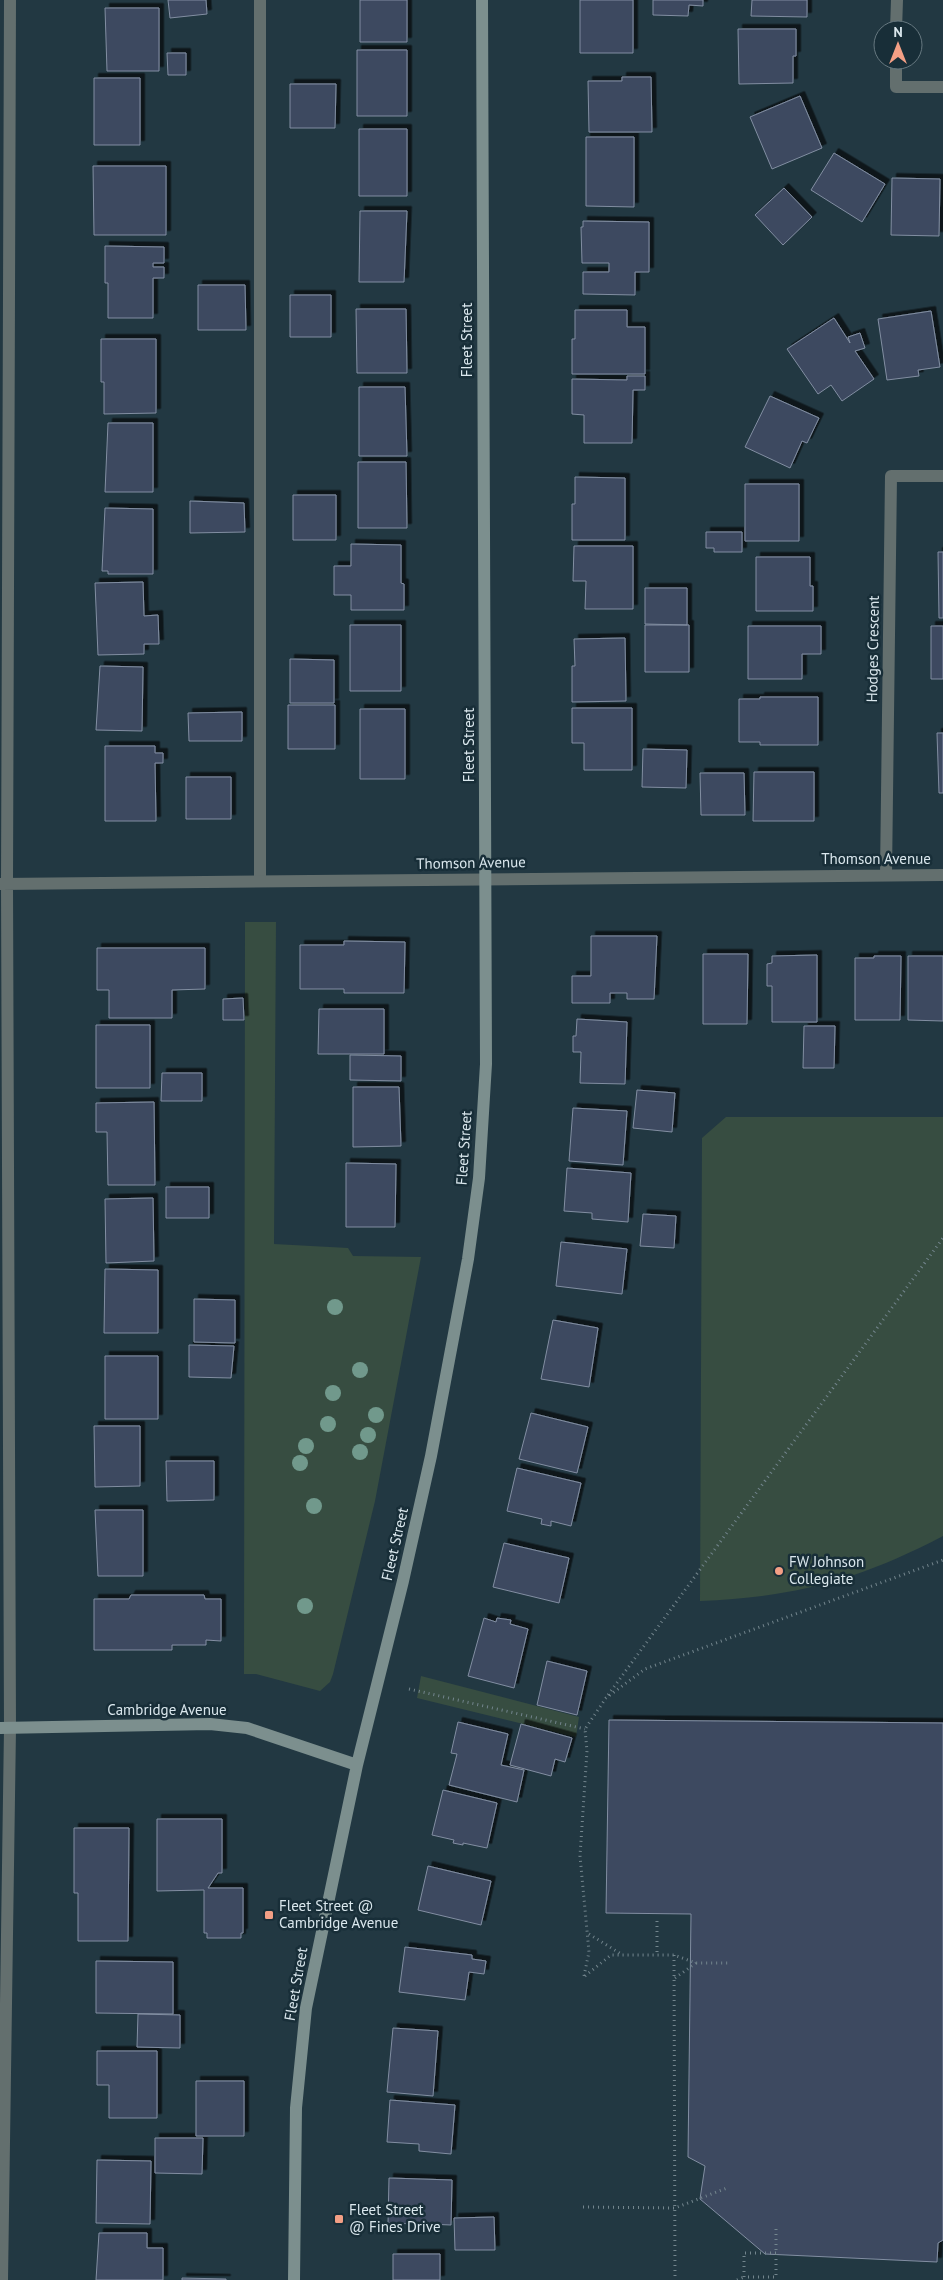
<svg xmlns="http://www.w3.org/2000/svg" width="943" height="2280" font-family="'PT Sans',sans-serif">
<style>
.green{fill:#374d41}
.building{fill:#3d4960;stroke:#828ea2;filter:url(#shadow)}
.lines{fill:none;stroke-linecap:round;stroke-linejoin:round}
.path{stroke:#73858d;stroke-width:3;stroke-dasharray:1 4;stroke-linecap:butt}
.lane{stroke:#636f6e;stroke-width:12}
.street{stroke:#636f6e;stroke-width:12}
.secondary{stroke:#7c8f8e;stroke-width:12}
.tree{fill:#71998c}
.poi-dot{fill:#f39f85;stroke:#182e38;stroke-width:2}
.labels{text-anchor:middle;stroke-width:5;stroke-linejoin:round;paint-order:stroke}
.street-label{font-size:15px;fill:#dae7ed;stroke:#182e38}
.poi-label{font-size:15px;fill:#dae7ed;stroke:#182e38;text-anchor:start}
</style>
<defs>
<filter id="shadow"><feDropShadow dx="4.5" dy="-4.5" stdDeviation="0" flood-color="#0009"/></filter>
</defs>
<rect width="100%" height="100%" fill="#223842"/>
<!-- green -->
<path class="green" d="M245,922H276L274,1244L348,1248L353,1256L421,1257L375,1501L333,1674L330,1682L320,1691L256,1674H244Z
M726,1117H943V1536C859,1580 795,1597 700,1601L702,1138Z
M421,1676L579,1717L576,1737L417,1698Z"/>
<!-- building -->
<path class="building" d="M168,0H206L207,14L170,18Z
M360,0H407V42H360Z
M580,0H633V53H580Z
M653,0H703V6L689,5L688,16L653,15Z
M752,0H807V17L751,16Z
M105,8H159V71H107Z
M738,29H796V56H793V83L739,84Z
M357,50H407V116H357Z
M167,53H186V75H168Z
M622,77H651L652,132H589L588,81H622Z
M94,78H140V145H94Z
M290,84H336L335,128H290Z
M800,96L822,148L772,169L750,117Z
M359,129H407V196H359Z
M586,137H634V207L586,206Z
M834,153L885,184L862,222L811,190Z
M93,166H166V235H94Z
M892,178L940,179L939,236L891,235Z
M784,188L812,217L783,245L755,215Z
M360,211H407L404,282H359Z
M583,221L649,222V272H635V295L583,294V272H609V263H582L581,227H583Z
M105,246L164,247V263H153V267H164V278H153V318H108V283H105Z
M198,285H245L246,330H198Z
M290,295H331V337H290Z
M356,309H406L407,373H357Z
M575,310H627V327H645V374H572V339H575Z
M931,311L940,367L918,370L919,376L887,380L878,319Z
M834,318L850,343L848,337L860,333L865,348L855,351L874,379L842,401L831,385L818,394L787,349Z
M101,339H156V413L104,414V382H101Z
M627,376H645V390H633L632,443H584V415L572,414V379L627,380Z
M359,387H405L407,456H359Z
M770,396L819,418L807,443L802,441L790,468L745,447Z
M108,423H153V492H105Z
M358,462H406L407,528H358Z
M575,477L625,478V540H572V504H575Z
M745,484H799V541H745Z
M293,495H336V540H293Z
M190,501L244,503L245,532L190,533Z
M105,508L153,509V574H108V571H102Z
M706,532H742V552H714V548H706Z
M351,544L401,545V583L404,584V610H351V595H334V566H351Z
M574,546H633V609H585L586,581H573Z
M938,552H943V618H939Z
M756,557H810V586H813V611H756Z
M143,582L144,616L158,615L159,644H144V654L98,655L95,583Z
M645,588H687V625L645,624Z
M350,625H401V691H350Z
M645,625H689V672H645Z
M748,626H821V654H802V679H748Z
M931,626H943V679H931Z
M625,638L626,701L572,702V666H575L574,639Z
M290,659L334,660V703H290Z
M100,666L143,667L142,731L96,730Z
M760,697H818V745H760V742H739V699H760Z
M288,705H335V749H288Z
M572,708H632V770H584V743H572Z
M360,709H405V779H360Z
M242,712V741H189L188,713Z
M937,733H943V793H939Z
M105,746H155V753H163V763H155L156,821H105Z
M643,749L687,750L686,788L642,787Z
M754,772H814V821H753Z
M700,773H744L745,815H701Z
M186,777H231V819H186Z
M591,936H657L654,999H627V993H610V1003H572V976H591Z
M344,941L405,942L404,993H344V989H300V945H344Z
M97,948H205V989L172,990V1018H109V990H97Z
M703,954H748L747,1024H703Z
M817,955V1022H772V986H767V964L772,963V956Z
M874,956H901L900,1020H855V958H874Z
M908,956H943V1021L908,1020Z
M243,998L244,1020H223V999Z
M319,1009H384V1054H318Z
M577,1019L627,1022L625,1084L580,1083L581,1052H573V1036H576Z
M96,1025H150V1088H96Z
M804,1026H835L834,1068H803Z
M350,1055L401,1056V1081L350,1080Z
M162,1073H202V1101H161Z
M353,1087H399L401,1146L353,1147Z
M637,1090L675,1093L672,1132L633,1128Z
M154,1102L155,1185H108L107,1132H96V1103Z
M573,1108L627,1111L623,1165L569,1161Z
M346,1163L396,1164L395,1227H346Z
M567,1168L631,1173L628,1222L592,1219V1213L564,1211Z
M166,1187H209V1218H166Z
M153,1198L154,1261L106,1263L105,1199Z
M643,1214L676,1216L674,1248L640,1246Z
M561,1242L627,1249L622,1294L556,1286Z
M105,1269L158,1270V1333H104Z
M194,1299L235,1300V1343L194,1342Z
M553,1320L598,1328L589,1387L541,1379Z
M189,1345L234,1346L231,1378L189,1377Z
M105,1356H158V1419H105Z
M531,1413L588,1427L577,1473L519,1459Z
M94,1426H140V1486L95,1487Z
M166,1461H214V1500L167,1501Z
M517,1468L581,1483L571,1526L551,1521V1526L541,1524L542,1519L507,1511Z
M95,1510H143V1576H98Z
M504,1543L569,1558L559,1603L493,1587Z
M131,1595H204L205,1599H221V1641L206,1640V1645H172V1650H94V1599H129Z
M484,1618L496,1622L497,1618L511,1620L510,1624L528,1629L514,1688L468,1676Z
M547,1661L587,1671L577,1715L537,1705Z
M609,1720L943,1723V2240L938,2243L937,2262L765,2254L700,2199L705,2166L688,2157L691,1914L606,1913Z
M458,1722L508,1734L501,1765L524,1770L517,1802L449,1785L457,1754L451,1753Z
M521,1724L572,1738L565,1762L555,1759L551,1776L510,1765Z
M443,1790L497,1803L487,1848L463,1843V1845L453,1843L454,1840L432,1835Z
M157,1819H222V1873H218L208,1888H243V1933H241V1938H207V1933H204V1890L157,1891Z
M74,1828H129L128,1941H78V1893H74Z
M428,1866L491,1881L481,1925L418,1910Z
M405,1947L472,1955V1959L486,1961L484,1974L469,1972L465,2000L399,1992Z
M96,1961L173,1962V2014L96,2013Z
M138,2014L180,2015V2048L137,2047Z
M393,2028L438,2031L433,2096L387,2092Z
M97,2051H157V2118H109V2085H97Z
M196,2081H244V2136H196Z
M390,2100L455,2105L451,2154L419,2151V2144L387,2142Z
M155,2138H203L202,2174L155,2173Z
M97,2160L151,2161L150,2224L96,2223Z
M389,2178L452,2180L451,2225L427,2224V2229L417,2228V2224L388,2223Z
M494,2217L495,2250H455L454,2218Z
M99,2233H147V2248H163V2280H96Z
M393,2254H440V2280H393Z
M182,2278L226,2279V2280H182Z"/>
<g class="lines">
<!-- path -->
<path class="path" d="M409,1689L585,1729
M608,1695L943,1238
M657,1921V1955
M589,1934L621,1954
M674,1955L675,2280
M584,1976L589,1952L580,1856L587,1751L585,1729L606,1698L645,1669L943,1560
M585,1976L611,1955H674L696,1963H729
M675,1978L696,1963
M583,2207L675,2208L727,2188
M776,2229V2277H744V2253H776
M737,2280L744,2277"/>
<!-- lane -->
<path class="lane" d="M260,0V881"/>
<!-- street -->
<path class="street" d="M896,30L897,0
M896,60V87H943
M886,875L891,476H943
M1,884L943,875
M2,2280L10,1728L7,884L10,0"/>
<!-- secondary -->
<path class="secondary" d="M0,1728L210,1724L247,1728L357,1765
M294,2280L296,2108L306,2008L357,1765L403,1581L431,1456L468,1259L479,1178L486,1064L482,0"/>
</g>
<!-- trees -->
<g class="tree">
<circle cx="335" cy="1307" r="8"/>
<circle cx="360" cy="1370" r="8"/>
<circle cx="333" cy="1393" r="8"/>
<circle cx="376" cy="1415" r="8"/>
<circle cx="328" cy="1424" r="8"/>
<circle cx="368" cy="1435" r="8"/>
<circle cx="306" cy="1446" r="8"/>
<circle cx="360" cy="1452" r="8"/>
<circle cx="300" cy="1463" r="8"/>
<circle cx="314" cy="1506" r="8"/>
<circle cx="305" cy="1606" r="8"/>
</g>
<!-- markers -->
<g class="poi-dot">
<circle cx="779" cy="1571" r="5"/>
<rect x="264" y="1910" width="10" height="10" rx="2.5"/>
<rect x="334" y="2214" width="10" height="10" rx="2.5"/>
</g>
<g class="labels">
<!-- street labels -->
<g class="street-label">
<text transform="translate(467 340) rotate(-90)" y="5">Fleet Street</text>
<text transform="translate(873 649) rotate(-89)" y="5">Hodges Crescent</text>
<text transform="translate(469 745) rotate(-90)" y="5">Fleet Street</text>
<text x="876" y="864">Thomson Avenue</text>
<text transform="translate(471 863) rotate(-1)" y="5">Thomson Avenue</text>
<text transform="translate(464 1148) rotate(-86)" y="5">Fleet Street</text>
<text transform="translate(395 1544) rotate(-77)" y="5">Fleet Street</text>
<text x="167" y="1715">Cambridge Avenue</text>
<text transform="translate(296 1984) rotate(-80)" y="5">Fleet Street</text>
</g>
<!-- poi labels -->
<g class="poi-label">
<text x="789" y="1567">FW Johnson<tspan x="789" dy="17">Collegiate</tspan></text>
<text x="279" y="1911">Fleet Street @<tspan x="279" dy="17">Cambridge Avenue</tspan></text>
<text x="349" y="2215">Fleet Street<tspan x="349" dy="17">@ Fines Drive</tspan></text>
</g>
</g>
<!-- north arrow -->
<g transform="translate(898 45)"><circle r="24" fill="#182e38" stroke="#667880"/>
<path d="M0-4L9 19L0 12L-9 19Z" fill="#f39f85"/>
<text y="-8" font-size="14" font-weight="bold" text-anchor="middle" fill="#dae7ed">N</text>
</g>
</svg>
